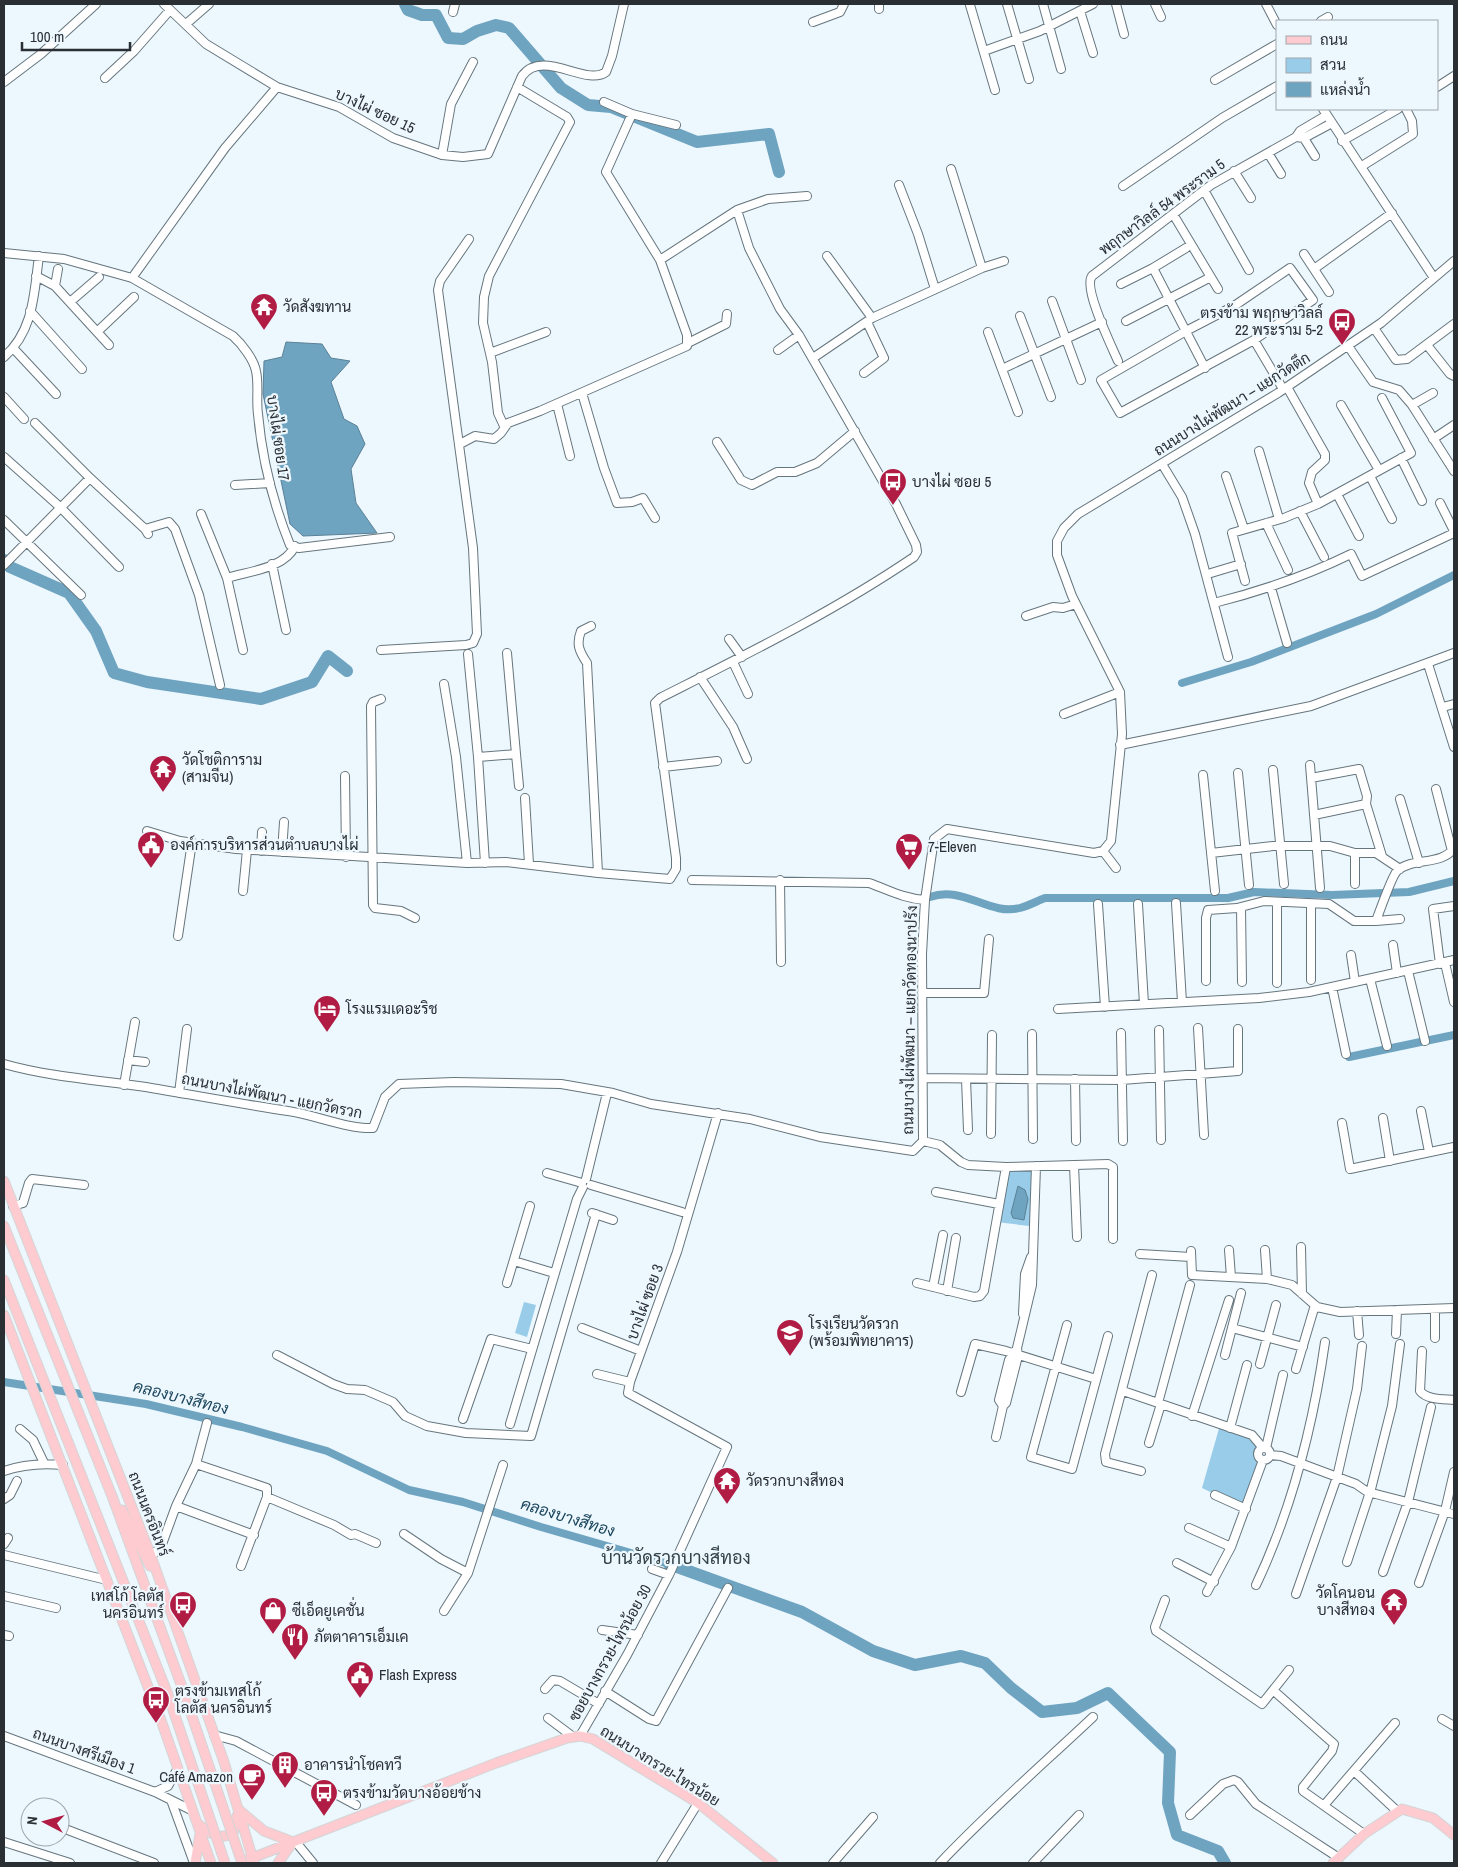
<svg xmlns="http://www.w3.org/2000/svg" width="1458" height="1867" font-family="'Archivo Narrow',Sarabun,sans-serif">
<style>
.green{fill:#99cce9}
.water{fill:#6fa4c1;stroke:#5a8196}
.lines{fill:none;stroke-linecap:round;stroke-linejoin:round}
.canal{stroke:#6fa4c1;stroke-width:8}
.river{stroke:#6fa4c1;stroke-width:12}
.minor-casing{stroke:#66767e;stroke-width:10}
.major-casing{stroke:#d4d5d6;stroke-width:11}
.minor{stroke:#fff;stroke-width:8}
.major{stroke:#fdcbd0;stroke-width:9}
.major-bridge-casing{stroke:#d4d5d6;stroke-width:11;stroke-linecap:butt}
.major-bridge{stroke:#fdcbd0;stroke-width:9}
.labels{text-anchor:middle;stroke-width:4.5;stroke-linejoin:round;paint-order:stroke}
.street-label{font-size:15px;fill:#292f33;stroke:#edf7fe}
.poi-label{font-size:15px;fill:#292f33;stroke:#edf7fe;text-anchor:start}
.water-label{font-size:16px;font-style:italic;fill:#1c475d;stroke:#edf7fe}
.quarter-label{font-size:18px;fill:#344249;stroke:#edf7fe}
</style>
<rect width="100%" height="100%" fill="#edf7fe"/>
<!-- green -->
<path class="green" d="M1036,1166L1038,1227L996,1222L1006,1167Z
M524,1302L536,1305L527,1337L515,1333Z
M1220,1425L1252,1435L1263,1448L1259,1451L1260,1458L1246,1509L1202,1488Z"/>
<!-- water -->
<path class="water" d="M286,342L322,344L331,358L350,361L331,382L344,419L357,426L365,444L351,469L356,503L377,533L303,536L290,524L263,394L264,361L282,357Z
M1018,1186L1025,1190L1028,1199L1024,1220L1013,1218L1011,1213Z"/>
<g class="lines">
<!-- canal -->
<path class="canal" d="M1182,683L1251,662L1376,614L1454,575
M930,897C963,885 989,916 1020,908C1028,906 1037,901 1045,898H1228L1254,892L1332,895L1409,892L1454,881
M1349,1057L1454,1035
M4,1382L146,1404L242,1427L327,1451L409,1490L463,1502L541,1527L669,1564"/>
<!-- river -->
<path class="river" d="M405,4L408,10L422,15H436L448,38L463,39L477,31L496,25L509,28L561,88L588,105L611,107L697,142L769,134L779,172
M4,560L10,567L69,593L96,631L114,673L147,682L261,699L312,682L328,656L347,671
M669,1564L802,1612L873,1651L915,1665L961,1656L985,1663L1011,1688L1042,1712L1077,1708L1108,1693L1170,1752L1168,1803L1177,1835L1218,1851L1225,1863"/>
<defs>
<path id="minor" d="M164,4L206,44L277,87L339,107L393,138L442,155L463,157L488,154L522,76C543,48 586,87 606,72L612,56L624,4
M879,4V9
M1007,4L1029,79
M1043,4L1061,69
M1116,4L1124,34
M1155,4L1161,17
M1266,4L1277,25
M970,5L995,90
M1080,11L1093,53
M453,12L455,4
M1321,21L1328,17
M813,22L840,12L844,4
M186,24L209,4
M984,51L1040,31L1093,4
M105,78L134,51L170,10
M1215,80L1277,44
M4,82L41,54L96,4
M1437,87L1454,76
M604,102L632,114
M1323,109L1434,278
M1302,135L1315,156
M1296,137L1304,138L1332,123
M1342,141L1398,109
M1268,153L1281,174
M442,155L451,104L473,62
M1362,166L1413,134L1412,121L1406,109
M951,169L982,268
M1234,171L1251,198
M899,185L918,234L935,289
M1123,186L1222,118L1277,86
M1204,190L1249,270
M737,210L768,199L807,196
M1173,214L1218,289
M4,253L64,259L132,278L233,336C242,344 254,360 256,371C259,385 256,400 258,414C262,459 273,503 290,545L299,548L390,537
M1304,254L1329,292
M827,256L872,318
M1153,268L1186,248
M1290,268L1313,300L1254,340L1120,413L1101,380L1186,331L1234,306Z
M1314,269L1392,213
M36,276L55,286L109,345
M132,278L225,148L277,87
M1121,284L1153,268L1205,368
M55,286L58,269
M1052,301L1081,380
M70,302L99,277
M30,311L82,369
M1020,316L1051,397
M1126,321L1209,278
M1374,328L1396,360L1407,359L1454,324
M97,332L134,297
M988,332L1018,412
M1254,340L1283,389
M688,343L726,324L727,314
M1427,345L1450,374L1454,376
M1348,346L1373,382L1399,390L1412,405L1454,471
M14,349L56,394
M778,350L799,335
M490,353L546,332
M4,357C34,331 34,293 39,256
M813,358L872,318L982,268L1004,261
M1118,361C1111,345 1083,288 1092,276L1211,185L1296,137L1300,131L1327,115
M1002,369L1102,322
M864,373L884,358L867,322
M1287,387L1325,454V460L1312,472L1309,483L1318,504
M582,393L604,468L617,503L632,502L643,498L655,518
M4,397L24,419
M557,404L570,456
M1341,405L1379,470
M1412,405L1433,393
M35,423L90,478L145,529
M504,426L498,413L492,362L483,323L484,297L489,276L570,122L567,117L517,87
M1433,439L1454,425
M717,442L741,480L752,485L777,472H795L817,463L855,431
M460,444L475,436L494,439L501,433L508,423L540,411L687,346V335L660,260L606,172L632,114L676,125
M1259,451L1279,519
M4,457L60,507L119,567
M1401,458L1422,501
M1162,464L1182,497L1195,534L1228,657
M1226,476L1244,529
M1370,476L1392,519
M235,485L270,483
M1337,494L1359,536
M1440,503L1454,531
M1300,511L1324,557
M201,514L227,578L243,650
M4,520L81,595
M1266,523L1288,570
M148,534L145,529L169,522L175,529L199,595L220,685
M272,564L286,630
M4,565L90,478
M1211,573L1241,564
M227,578C249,571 284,569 295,546
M1245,581L1232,533L1284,518L1318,504L1411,453L1382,398
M1271,588L1287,643
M1214,603C1262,591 1306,576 1351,554L1362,576L1454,533
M1026,616L1053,607L1063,608L1076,604
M591,626L581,631C576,644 579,651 587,663L598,873
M729,639L742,657
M381,650L466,645L473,643L477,634L473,548L438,290L440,281L469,239
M468,654L478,757L485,863
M733,662L748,694
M1428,664L1454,747
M700,677L733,727L747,759
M444,684L456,757L467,863
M381,699L373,702L371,706L373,905L375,908L401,911L415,918
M1443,707L1454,704
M1064,714L1120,692
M1120,745L1311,706L1454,653
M516,754L519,786
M478,757L516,754L507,653
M1310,765L1320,888
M663,767L717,761
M1273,770L1284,884
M1238,773L1249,885
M1203,775L1215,891
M345,776L346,857
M1311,778L1359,769L1367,796L1366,804
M1436,789L1452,851
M525,798L529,864
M1400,799L1419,863
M1314,815L1366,804L1382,856
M147,831L180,841L236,849L467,863L506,862L598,873L670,879L676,869V858L655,703L660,698C747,654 833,612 914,557L917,552L916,545L896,504L799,335L780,309L749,248L737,210L660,260
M261,851L262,832
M1103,851L1116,868
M282,852L284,822
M1211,853L1273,846H1330L1355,853H1376L1400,869
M1355,853V884
M692,880L869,883C889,890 902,898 925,900
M780,880L781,962
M243,891L247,850
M1176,903L1182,1002
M1098,904L1105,1007
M1138,904L1144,1004
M1311,904V980
M1241,907L1242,982
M1376,921L1400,919
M178,936L192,842
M1393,945L1397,973
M1351,955L1355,982
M1445,963L1454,1002
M1440,964L1433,909L1454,906
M1408,971L1425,1041
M1370,979L1387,1046
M1206,981V918L1208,910L1237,908L1264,901L1329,904L1354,921H1376C1379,913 1392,876 1397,871C1412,857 1442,866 1454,848
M1277,983V902
M1332,987L1346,1054
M922,993H984L989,939
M1058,1009L1259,998L1309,992L1454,960
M1198,1028L1204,1135
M1159,1030L1161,1140
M1121,1033L1123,1141
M1032,1034L1033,1139
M128,1060L145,1062
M4,1064C50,1077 98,1080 146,1087C193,1095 241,1104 288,1111C316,1115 347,1129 373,1128L385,1097L399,1084L454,1082L561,1084L613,1093L651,1104L750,1119L820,1137L913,1151L923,1141L922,954L925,900L934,839L947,829L1094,853L1103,851L1111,841L1122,734L1120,692L1072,596L1057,555V541L1064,528L1078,514L1278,393L1381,323L1454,261
M923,1078L1122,1080L1238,1071V1029
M966,1079L968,1130
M1075,1079L1076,1141
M124,1085L135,1022
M179,1093L187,1029
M1421,1111L1429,1152
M1383,1118L1390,1161
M1342,1123L1350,1169L1454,1147
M991,1134L992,1035
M923,1141L940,1145L961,1162L968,1165L1006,1167L1108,1164L1113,1167V1239
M1074,1165L1077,1237
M547,1173L582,1183
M586,1179L607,1093
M591,1185L682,1212
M936,1192L999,1204
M13,1206L23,1203L29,1183L32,1179L84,1185
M592,1213L613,1220
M1301,1247L1302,1294
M1229,1250L1231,1277
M1265,1250L1267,1279
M1191,1251L1192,1275L1267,1279L1292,1285L1317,1307L1340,1312L1454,1308
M1140,1254L1191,1257
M514,1261L554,1273
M507,1283L530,1206
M917,1283L974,1297L980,1296L984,1291L1006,1167
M933,1287L943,1235
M947,1291L956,1238
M1435,1309V1338
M1357,1311L1359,1335
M1023,1314L1025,1274L1031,1257
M1067,1325L1031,1457L1072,1469L1108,1336
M582,1328L641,1351
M1232,1328L1303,1347
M1396,1334L1397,1310
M1422,1351L1420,1391C1427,1400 1444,1399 1454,1400
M277,1355L333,1384L347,1389L365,1390L393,1402L405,1416L427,1426L466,1433L531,1436L596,1214
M1225,1355L1241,1293
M1260,1364L1276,1305
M1296,1369L1315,1305
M597,1374L630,1382
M1123,1391L1252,1435L1263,1448
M961,1392L975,1344L1006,1351L1096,1379
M1158,1403L1190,1285
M1003,1406L999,1400L1009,1360L1014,1352
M1192,1416L1229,1300
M463,1419L491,1339L532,1349
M510,1424L577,1199L583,1187
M1230,1428L1247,1365
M20,1429L33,1440L44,1463
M996,1437L1003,1406L1006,1403L1018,1356L1017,1348L1032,1285L1036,1166
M1149,1443L1161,1404
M1258 1454a6 6 0 1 1 12 0a6 6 0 1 1-12 0Z
M1266,1448L1283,1375
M1270,1455L1281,1456L1356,1484L1366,1491
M196,1464L207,1423
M4,1471C24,1464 42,1463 63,1465
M1141,1471L1106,1462L1105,1454L1152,1275
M1371,1489L1392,1406L1400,1344
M1372,1493L1454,1514
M1215,1495L1246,1509
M267,1497L334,1525L351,1535L355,1534L376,1543
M4,1499L10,1495L17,1481
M176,1506L254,1535
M1189,1528L1231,1547
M404,1534L441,1559L468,1573
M4,1544L8,1538
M4,1555L107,1580
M151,1556L161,1547L176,1506L196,1464L267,1488V1497L241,1566
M1347,1562L1369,1495
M1177,1563L1214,1582
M652,1569L669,1575
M1383,1572L1408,1502L1431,1407
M1419,1583L1445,1511L1454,1472
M1256,1585C1292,1509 1313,1426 1325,1342
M1207,1592L1231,1547L1263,1460
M1296,1594L1337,1477L1357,1389L1362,1346
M4,1596L56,1608
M1165,1600L1155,1627L1156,1631L1262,1704L1289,1670
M444,1611L468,1573L503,1465
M602,1630L638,1635
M4,1635L9,1636
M545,1689L553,1680L560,1681L599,1704
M605,1691L649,1719L656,1721L728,1588
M1274,1691L1334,1744L1332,1751L1303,1787V1791L1364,1834
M548,1718L572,1736
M1442,1719L1454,1726
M214,1735L236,1741L356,1805
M4,1736L155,1792L193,1811
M580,1736L627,1655L669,1575L727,1447L628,1393L630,1382L677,1252L718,1113
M1354,1771L1397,1811
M155,1792L168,1786L178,1768
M171,1800L194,1863
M1326,1803L1395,1723
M30,1815V1816
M1190,1815L1223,1784L1234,1780L1238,1782L1256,1804L1339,1858
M60,1827L154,1863
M295,1841L313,1863
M4,1842L70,1863
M661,1863L698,1803
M833,1863L873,1817
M940,1863C988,1812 1042,1765 1093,1717
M1033,1863L1079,1815"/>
<path id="major" d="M4,1181L151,1556L224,1762L254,1863
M4,1226L112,1496L182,1687
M4,1280L167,1692
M4,1315L162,1723L211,1863
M122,1510L150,1566
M239,1810L264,1831L293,1842
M198,1824C210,1833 219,1841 233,1833L237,1816
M247,1860L496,1763L567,1738L580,1736L593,1739L698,1803L773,1863
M195,1863L200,1834
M278,1863L293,1842
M1333,1863L1364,1834L1402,1809L1433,1818L1454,1835"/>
</defs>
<!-- minor casing -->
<use href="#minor" class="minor-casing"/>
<!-- major casing -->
<use href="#major" class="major-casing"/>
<!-- minor -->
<use href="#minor" class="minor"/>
<!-- major -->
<use href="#major" class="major"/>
<defs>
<path id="major-bridge" d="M182,1687L242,1863
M167,1692L225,1863"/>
</defs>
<!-- major-bridge casing -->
<use href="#major-bridge" class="major-bridge-casing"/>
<!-- major-bridge -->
<use href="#major-bridge" class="major-bridge"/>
</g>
<!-- icons -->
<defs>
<symbol id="temple-pin" viewBox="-11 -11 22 30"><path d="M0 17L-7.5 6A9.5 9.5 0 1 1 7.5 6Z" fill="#b01c43" stroke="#edf7fe"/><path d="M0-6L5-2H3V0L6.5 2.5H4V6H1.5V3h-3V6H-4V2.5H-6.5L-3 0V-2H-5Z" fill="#fff"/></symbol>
<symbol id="bus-pin" viewBox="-11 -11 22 30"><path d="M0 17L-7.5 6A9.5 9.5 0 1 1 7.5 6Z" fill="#b01c43" stroke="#edf7fe"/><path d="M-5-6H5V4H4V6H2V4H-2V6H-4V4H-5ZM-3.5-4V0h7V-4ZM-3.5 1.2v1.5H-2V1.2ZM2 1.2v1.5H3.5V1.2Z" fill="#fff"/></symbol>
<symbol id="civic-pin" viewBox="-11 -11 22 30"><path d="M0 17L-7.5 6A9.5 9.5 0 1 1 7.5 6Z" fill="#b01c43" stroke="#edf7fe"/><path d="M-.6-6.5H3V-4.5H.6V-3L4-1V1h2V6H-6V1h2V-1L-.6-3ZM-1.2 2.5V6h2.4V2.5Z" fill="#fff"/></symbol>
<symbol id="supermarket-pin" viewBox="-11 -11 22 30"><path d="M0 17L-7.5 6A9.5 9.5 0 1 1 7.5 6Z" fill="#b01c43" stroke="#edf7fe"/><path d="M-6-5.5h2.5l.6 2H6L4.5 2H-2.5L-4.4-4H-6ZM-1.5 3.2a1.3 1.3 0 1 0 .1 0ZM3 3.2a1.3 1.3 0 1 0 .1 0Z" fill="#fff"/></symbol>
<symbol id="hotel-pin" viewBox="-11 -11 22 30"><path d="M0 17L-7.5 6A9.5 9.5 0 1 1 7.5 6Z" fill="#b01c43" stroke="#edf7fe"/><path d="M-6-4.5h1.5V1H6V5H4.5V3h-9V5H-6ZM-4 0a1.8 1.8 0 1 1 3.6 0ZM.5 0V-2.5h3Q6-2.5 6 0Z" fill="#fff"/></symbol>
<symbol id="school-pin" viewBox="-11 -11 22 30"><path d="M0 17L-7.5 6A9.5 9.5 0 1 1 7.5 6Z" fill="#b01c43" stroke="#edf7fe"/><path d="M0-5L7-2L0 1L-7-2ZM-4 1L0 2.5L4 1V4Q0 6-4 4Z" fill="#fff"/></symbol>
<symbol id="shop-pin" viewBox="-11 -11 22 30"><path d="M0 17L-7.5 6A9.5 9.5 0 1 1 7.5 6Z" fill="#b01c43" stroke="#edf7fe"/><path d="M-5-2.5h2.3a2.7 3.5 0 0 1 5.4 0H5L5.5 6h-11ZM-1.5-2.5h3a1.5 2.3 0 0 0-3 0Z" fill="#fff"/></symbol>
<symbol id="restaurant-pin" viewBox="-11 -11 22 30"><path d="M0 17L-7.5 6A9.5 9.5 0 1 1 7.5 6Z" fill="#b01c43" stroke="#edf7fe"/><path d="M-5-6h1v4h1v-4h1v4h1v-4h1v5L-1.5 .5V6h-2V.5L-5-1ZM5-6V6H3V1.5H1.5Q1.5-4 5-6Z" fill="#fff"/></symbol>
<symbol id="building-pin" viewBox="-11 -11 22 30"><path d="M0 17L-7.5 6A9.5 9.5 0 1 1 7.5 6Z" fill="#b01c43" stroke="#edf7fe"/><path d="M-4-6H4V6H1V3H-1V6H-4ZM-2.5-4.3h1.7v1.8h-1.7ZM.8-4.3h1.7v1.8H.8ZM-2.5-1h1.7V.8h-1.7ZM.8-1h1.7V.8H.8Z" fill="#fff"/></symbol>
<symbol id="cafe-pin" viewBox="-11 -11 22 30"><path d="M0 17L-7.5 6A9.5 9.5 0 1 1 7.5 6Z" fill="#b01c43" stroke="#edf7fe"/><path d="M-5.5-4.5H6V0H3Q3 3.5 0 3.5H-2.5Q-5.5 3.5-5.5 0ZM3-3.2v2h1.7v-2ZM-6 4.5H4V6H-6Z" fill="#fff"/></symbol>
</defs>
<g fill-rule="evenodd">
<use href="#temple-pin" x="248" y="291" width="32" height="43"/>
<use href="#bus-pin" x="1326" y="306" width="32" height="43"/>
<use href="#bus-pin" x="877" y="466" width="32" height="43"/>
<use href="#temple-pin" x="147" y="753" width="32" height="43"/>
<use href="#civic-pin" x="135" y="829" width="32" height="43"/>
<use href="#supermarket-pin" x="893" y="831" width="32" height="43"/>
<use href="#hotel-pin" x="311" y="993" width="32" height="43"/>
<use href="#school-pin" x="774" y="1317" width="32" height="43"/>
<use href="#temple-pin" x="711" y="1465" width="32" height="43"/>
<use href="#temple-pin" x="1378" y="1586" width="32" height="43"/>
<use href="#bus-pin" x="167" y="1589" width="32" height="43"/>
<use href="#shop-pin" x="257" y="1595" width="32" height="43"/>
<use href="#restaurant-pin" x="279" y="1621" width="32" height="43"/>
<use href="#civic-pin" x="344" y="1659" width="32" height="43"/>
<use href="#bus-pin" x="140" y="1684" width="32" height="43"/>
<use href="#building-pin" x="269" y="1749" width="32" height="43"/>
<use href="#cafe-pin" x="236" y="1761" width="32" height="43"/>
<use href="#bus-pin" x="308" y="1777" width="32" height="43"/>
</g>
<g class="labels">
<!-- street labels -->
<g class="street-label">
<text transform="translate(375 111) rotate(25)" y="5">บางไผ่ ซอย 15</text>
<text transform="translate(1162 207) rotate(-36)" y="5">พฤกษาวิลล์ 54 พระราม 5</text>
<text transform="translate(1232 404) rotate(-32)" y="5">ถนนบางไผ่พัฒนา – แยกวัดตึก</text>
<text transform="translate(278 438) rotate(82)" y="5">บางไผ่ ซอย 17</text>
<text transform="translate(910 1020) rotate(-89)" y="5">ถนนบางไผ่พัฒนา – แยกวัดทองนาปรัง</text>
<text transform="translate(272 1096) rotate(11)" y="5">ถนนบางไผ่พัฒนา - แยกวัดรวก</text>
<text transform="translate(645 1302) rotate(-70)" y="5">บางไผ่ ซอย 3</text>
<text transform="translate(149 1514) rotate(69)" y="5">ถนนนครอินทร์</text>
<text transform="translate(610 1653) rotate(-61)" y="5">ซอยบางกรวย-ไทรน้อย 30</text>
<text transform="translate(84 1751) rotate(20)" y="5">ถนนบางศรีเมือง 1</text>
<text transform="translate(660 1766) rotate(32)" y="5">ถนนบางกรวย-ไทรน้อย</text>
</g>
<!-- poi labels -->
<g class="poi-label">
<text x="283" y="312">วัดสังฆทาน</text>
<text x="1323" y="318" text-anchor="end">ตรงข้าม พฤกษาวิลล์<tspan x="1323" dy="17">22 พระราม 5-2</tspan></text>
<text x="912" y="487">บางไผ่ ซอย 5</text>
<text x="182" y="765">วัดโชติการาม<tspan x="182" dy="17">(สามจีน)</tspan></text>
<text x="170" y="850">องค์การบริหารส่วนตำบลบางไผ่</text>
<text x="928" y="852">7-Eleven</text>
<text x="346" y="1014">โรงแรมเดอะริช</text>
<text x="809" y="1329">โรงเรียนวัดรวก<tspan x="809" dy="17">(พร้อมพิทยาคาร)</tspan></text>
<text x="746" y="1486">วัดรวกบางสีทอง</text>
<text x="1375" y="1598" text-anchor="end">วัดโคนอน<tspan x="1375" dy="17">บางสีทอง</tspan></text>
<text x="164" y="1601" text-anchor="end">เทสโก้ โลตัส<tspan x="164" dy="17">นครอินทร์</tspan></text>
<text x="292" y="1616">ซีเอ็ดยูเคชั่น</text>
<text x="314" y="1642">ภัตตาคารเอ็มเค</text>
<text x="379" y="1680">Flash Express</text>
<text x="175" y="1696">ตรงข้ามเทสโก้<tspan x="175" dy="17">โลตัส นครอินทร์</tspan></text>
<text x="304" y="1770">อาคารนำโชคทวี</text>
<text x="233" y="1782" text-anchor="end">Café Amazon</text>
<text x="343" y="1798">ตรงข้ามวัดบางอ้อยช้าง</text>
</g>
<!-- water labels -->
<g class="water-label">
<text transform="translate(181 1397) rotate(14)" y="6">คลองบางสีทอง</text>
<text transform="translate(568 1517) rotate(17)" y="6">คลองบางสีทอง</text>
</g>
<!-- quarter labels -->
<g class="quarter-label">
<text x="676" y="1564">บ้านวัดรวกบางสีทอง</text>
</g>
</g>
<!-- border -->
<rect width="1458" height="1867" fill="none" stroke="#292f33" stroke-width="10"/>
<!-- legend -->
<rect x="1276" y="20" width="162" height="90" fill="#edf7fe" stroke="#9fa7ad"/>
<rect x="1286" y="36" width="25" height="8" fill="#fdcbd0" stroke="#9fa7ad"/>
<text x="1320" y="45" font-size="15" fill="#292f33">ถนน</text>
<rect x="1286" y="58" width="25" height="15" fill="#99cce9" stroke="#9fa7ad"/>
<text x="1320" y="70" font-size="15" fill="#292f33">สวน</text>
<rect x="1286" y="82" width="25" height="15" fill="#6fa4c1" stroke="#9fa7ad"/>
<text x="1320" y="95" font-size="15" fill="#292f33">แหล่งน้ำ</text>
<!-- north arrow -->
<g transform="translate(45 1822) rotate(276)"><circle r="24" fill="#edf7fe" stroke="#9fa7ad"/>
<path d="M0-4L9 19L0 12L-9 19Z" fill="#b01c43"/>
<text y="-8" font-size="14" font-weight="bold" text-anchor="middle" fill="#292f33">N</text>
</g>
<!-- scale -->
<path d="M22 42v8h108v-8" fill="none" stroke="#292f33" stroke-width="2.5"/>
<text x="30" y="42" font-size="15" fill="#292f33" stroke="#edf7fe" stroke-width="4" paint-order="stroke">100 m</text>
</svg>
